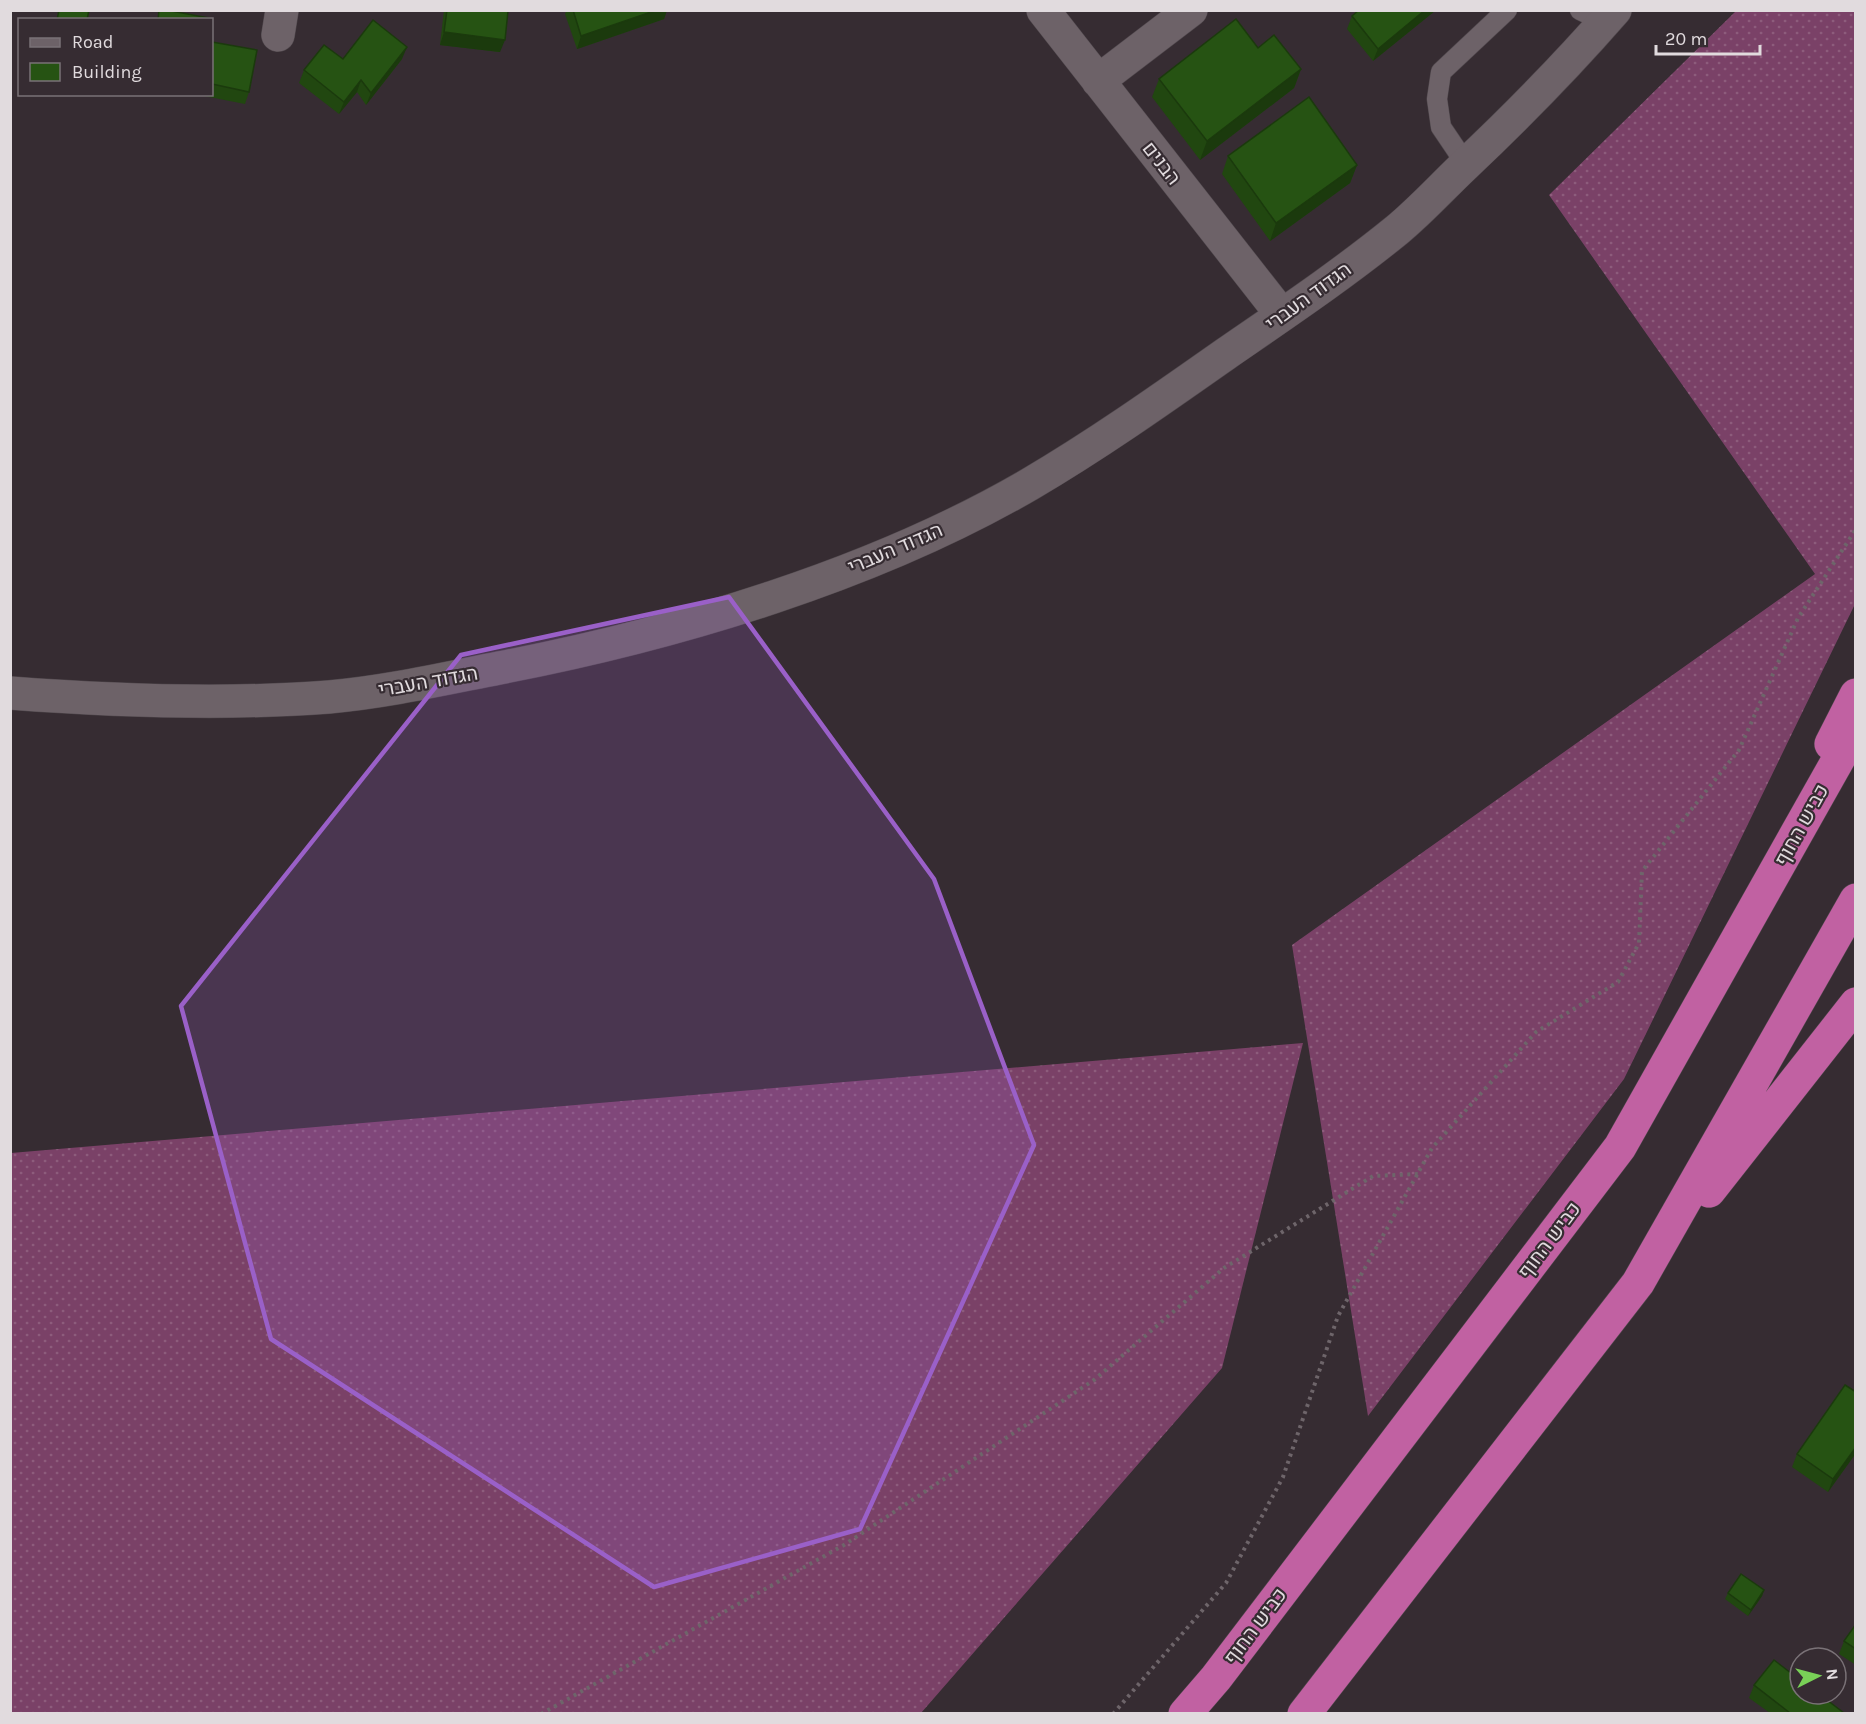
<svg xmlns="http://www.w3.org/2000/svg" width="1866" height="1724" font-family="Karla,Heebo,sans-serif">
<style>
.grass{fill:url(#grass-dots)}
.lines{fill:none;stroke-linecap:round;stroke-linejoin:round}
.service-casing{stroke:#50484d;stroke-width:21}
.minor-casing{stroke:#50484d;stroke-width:34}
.motorway-casing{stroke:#50484d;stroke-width:34}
.path{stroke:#6e656a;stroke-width:4;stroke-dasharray:3 4.5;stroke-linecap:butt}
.service{stroke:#6d6268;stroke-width:20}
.minor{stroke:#6d6268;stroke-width:33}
.motorway{stroke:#c161a2;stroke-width:33}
.wall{fill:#214710}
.shaded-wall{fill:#1b3a0d}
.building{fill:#265313;stroke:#1b3a0d;stroke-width:1.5}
.marked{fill:#9a60c8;fill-opacity:0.2;stroke:#9a60c8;stroke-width:4.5;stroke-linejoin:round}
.labels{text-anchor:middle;stroke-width:4.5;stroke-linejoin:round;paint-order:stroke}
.street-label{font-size:20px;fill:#e1dbde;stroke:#362c32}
</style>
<defs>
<pattern id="grass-dots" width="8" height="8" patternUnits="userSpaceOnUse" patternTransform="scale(1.5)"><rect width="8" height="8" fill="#7a4167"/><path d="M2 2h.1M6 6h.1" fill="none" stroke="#8d5c7c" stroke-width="1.8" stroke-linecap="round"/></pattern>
</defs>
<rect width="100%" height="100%" fill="#362c32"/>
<!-- grass -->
<path class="grass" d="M1736,11H1855V604L1624,1079L1368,1416L1292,945L1815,574L1549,195Z
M1303,1043L1222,1368L921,1713H11V1153Z"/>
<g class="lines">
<defs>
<path id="service" d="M1580,10L1605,22
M1466,164L1441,127L1437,99L1441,72L1507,10"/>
<path id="minor" d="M1043,10L1282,315
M278,35L282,10
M1098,81L1191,10
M10,693C116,701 223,705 329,697C386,692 443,679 499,668C676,634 874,575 1030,484C1098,444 1163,398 1227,353C1285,313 1343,274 1397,230C1420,211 1441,188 1463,167C1516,117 1567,65 1615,10"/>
<path id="motorway" d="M1831,744L1856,695
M1709,1191L1856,1004
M1185,1714L1216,1678L1620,1147L1856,728
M1304,1714L1638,1283L1856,900"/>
</defs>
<!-- service casing -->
<use href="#service" class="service-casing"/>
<!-- minor casing -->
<use href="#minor" class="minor-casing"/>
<!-- motorway casing -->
<use href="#motorway" class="motorway-casing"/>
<!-- path -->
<path class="path" d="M541,1714L844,1545L1094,1380L1224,1268L1373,1176L1418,1174
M1113,1714L1226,1583L1283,1477L1338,1316L1432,1148L1536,1032L1618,982L1639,943L1642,871L1739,750L1798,618L1856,529"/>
<!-- service -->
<use href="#service" class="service"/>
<!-- minor -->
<use href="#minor" class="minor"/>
<!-- motorway -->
<use href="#motorway" class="motorway"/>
</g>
<!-- wall -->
<path class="wall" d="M444,10H501L500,52L440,45Z
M567,10H667L664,19L577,49L565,14Z
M1359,10H1436L1373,61L1347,29L1352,16Z
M212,42L249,92L245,104L194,94H212Z
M1258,48L1301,69L1294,88L1200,160L1152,97L1159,79Z
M343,59H402L366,105L357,92L339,114L299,83L304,70Z
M1228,156L1357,165L1350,183L1270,241L1222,174Z
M1856,1392V1453L1828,1492L1792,1467L1797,1454Z
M1764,1590L1762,1596L1748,1616L1725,1599L1728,1593Z
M1856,1624V1665L1839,1654L1844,1641Z
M1754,1685L1844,1713H1770L1749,1698Z"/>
<!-- shaded-wall -->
<path class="shaded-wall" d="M657,10H667L664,19L577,49L581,36Z
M1425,10H1436L1373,61L1378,49Z
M444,32L505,40L500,52L440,45Z
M407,47L402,59L366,105L371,93Z
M1301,69L1294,88L1200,160L1207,141Z
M361,80L357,92L339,114L344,102Z
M1357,165L1350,183L1270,241L1276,223Z
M1856,1447V1453L1828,1492L1833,1479Z
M1764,1590L1762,1596L1748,1616L1751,1610Z"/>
<!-- building -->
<path class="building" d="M59,10H89L87,20H57Z
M159,10H166L209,18L208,20H158Z
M447,10H501L508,11L505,40L444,32Z
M573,10H657L581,36Z
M1359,10H1425L1378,49L1352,16Z
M1236,19L1258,48L1274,35L1301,69L1207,141L1159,79Z
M373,20L407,47L371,93L361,80L344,102L304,70L324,45L343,59Z
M212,42L257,50L249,92L212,84Z
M1309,97L1357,165L1276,223L1228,156Z
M1845,1385L1856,1392V1447L1833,1479L1797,1454Z
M1741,1574L1764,1590L1751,1610L1728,1593Z
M1856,1624V1649L1844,1641Z
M1774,1660L1800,1680V1694H1819L1844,1713H1790L1754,1685Z"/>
<!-- marked area -->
<path class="marked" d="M729,597L934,879L1034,1145L860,1529L654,1587L271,1339L181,1006L461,655Z"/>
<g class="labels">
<!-- street labels -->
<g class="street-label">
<text transform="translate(1162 163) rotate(52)" y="7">הבנים</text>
<text transform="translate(1308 296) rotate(-36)" y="7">הגדוד העברי</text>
<text transform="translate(895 548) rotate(-23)" y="7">הגדוד העברי</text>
<text transform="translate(428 681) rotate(-10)" y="7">הגדוד העברי</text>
<text transform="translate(1801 825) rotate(-61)" y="7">כביש החוף</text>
<text transform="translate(1549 1240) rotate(-53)" y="7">כביש החוף</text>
<text transform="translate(1255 1626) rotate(-53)" y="7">כביש החוף</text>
</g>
</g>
<!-- border -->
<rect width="1866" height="1724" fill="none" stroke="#e1dbde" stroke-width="24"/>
<!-- legend -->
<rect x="18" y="18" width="195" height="78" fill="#362c32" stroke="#7a7277" stroke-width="1.5"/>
<rect x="30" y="38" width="30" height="9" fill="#6d6268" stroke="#7a7277" stroke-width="1.5"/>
<text x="72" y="48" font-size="18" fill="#e1dbde">Road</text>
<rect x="30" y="63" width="30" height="18" fill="#265313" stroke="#7a7277" stroke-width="1.5"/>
<text x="72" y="78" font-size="18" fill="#e1dbde">Building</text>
<!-- north arrow -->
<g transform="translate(1818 1676) rotate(84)"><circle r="28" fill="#362c32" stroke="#7a7277" stroke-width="1.5"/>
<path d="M0-4.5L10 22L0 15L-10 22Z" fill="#79d157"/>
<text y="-9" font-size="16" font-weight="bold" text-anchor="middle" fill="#e1dbde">N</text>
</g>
<!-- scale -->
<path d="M1656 45v9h104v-9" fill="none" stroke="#e1dbde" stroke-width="3"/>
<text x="1665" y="45" font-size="18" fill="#e1dbde" stroke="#362c32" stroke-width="4.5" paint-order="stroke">20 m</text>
</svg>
